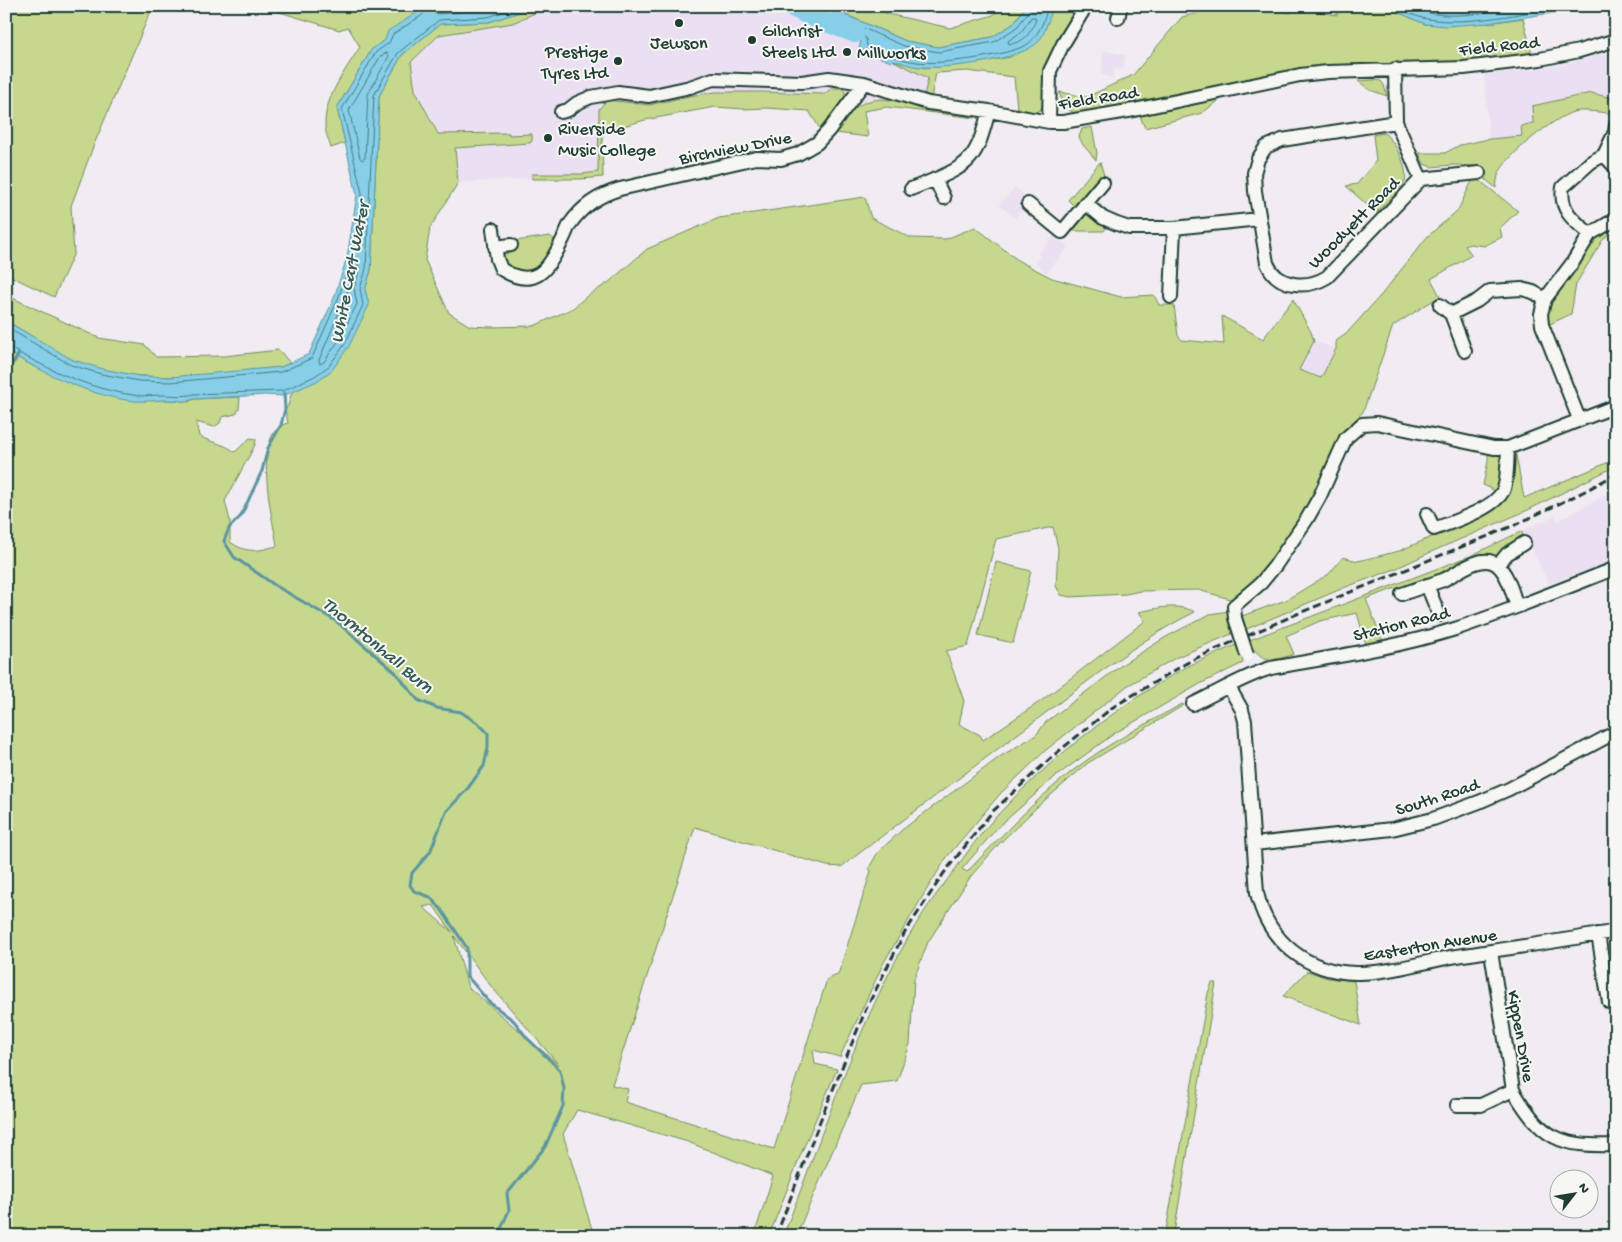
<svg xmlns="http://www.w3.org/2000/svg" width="1622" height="1242" font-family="'Gochi Hand',sans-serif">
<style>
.built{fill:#ebe0f2}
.green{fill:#c5d88d;stroke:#728a60;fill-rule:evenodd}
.water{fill:#87cfe9;stroke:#5d95a1}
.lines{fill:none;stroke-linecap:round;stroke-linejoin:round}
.shore{stroke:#49777c;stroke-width:1}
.stream{stroke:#5d95a1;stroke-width:3}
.river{stroke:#87cfe9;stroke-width:20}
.minor-casing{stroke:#1f3d34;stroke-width:16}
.minor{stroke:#f6f6f2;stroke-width:12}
.rail{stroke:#1f3d34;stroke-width:3;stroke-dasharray:8 4;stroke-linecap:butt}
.minor-bridge-casing{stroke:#1f3d34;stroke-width:16;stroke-linecap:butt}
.minor-bridge{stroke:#f6f6f2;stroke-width:12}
.poi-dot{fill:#1f3d34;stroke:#f6f6f2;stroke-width:2}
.labels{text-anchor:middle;stroke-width:4;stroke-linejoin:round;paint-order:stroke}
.poi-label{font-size:18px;fill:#1f3d34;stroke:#f6f6f2;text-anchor:start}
.street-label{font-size:18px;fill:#1f3d34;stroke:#f6f6f2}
.water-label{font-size:19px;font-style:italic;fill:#345a58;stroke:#f6f6f2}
</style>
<rect width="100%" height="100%" fill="#f1ecf2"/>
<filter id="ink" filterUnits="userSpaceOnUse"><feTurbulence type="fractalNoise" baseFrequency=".02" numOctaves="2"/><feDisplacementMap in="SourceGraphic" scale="10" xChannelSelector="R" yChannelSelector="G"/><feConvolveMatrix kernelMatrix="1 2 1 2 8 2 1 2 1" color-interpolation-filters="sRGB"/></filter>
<g filter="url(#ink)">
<!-- built -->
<path class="built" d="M550,6H768L804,21L862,40L859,49L891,62L892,60L928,78L924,96L918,106L889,99H877L863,103L846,95L843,88H832L824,94L762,92H715L689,96L649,105L607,100L599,110L598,172L582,174H532V179L458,183L455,148L450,133L438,134L415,90L411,62L439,35L513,23Z
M1253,6H1361L1360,9L1337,15L1293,7L1291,13Z
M1103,50L1126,55L1123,70L1115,68L1113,78L1101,75Z
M1616,50V99L1591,93L1532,107L1533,123L1522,136L1489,139L1484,75L1556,66L1581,60Z
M1015,187L1030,200L1015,218L999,205Z
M1054,235L1068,247L1047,273L1035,262L1040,256L1038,254Z
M1314,341L1336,349L1321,378L1312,373L1299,370Z
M1616,489V560L1549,584L1531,547L1523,537L1522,531L1555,515L1558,521Z"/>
<!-- green -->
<path class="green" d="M6,6H153L93,147L71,206L74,253L54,297L6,274Z
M260,6H424L385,40L372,49L337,108L345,143L331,148C329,141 325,132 325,125C324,98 346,69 360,47L348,27L339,30Z
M532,6H550L513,23L439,35L411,62L415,90L438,134L509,133V135L532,134V141L530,143L455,148L458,183L430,228L425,260L449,313L470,326L491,327L534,326L573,308L587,296L608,283L647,249L719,218L865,197L871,218L911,238L946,239L975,227L1019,261L1052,278L1121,297L1154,295L1159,305H1174L1178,336L1182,340L1224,344L1222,316L1263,339L1293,299L1311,332L1314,341L1299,370L1321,378L1336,349V341L1346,334L1382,294L1427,237L1458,210L1473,179L1479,180L1518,211L1500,228L1502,237L1484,246L1470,244L1465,246L1472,255L1431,279L1440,296L1393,326L1363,412L1346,429L1310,506L1265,572L1234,600L1198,590L1140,591L1126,594L1070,597L1061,595L1056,586L1058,548L1053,527L996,539L968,646L946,651L964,701L959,724L980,735L983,740L1041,701L1145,621L1139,612C1157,608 1178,603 1195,612C1160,629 1128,652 1096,675L841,867L827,866L695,827L612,1085L628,1089L625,1102L774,1149L827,979L838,975L871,871L869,868L878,852L903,829L1001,756L1036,735L1046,722L1123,664L1166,637L1210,614L1229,611L1234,633L1177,657L1127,686L1046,750L1000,794L947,857L924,894L883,964L840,1057L813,1050L815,1064L837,1069L801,1154L769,1236H754L773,1176L688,1142L577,1110L563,1134L594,1236H6V351L33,366L107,395L133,400H177L188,402L194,399L240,397L239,409L236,414L222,417L220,423L214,427L196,422L199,436C211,443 224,443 235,452L250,438L256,439L255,445L225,501L230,521V542C248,554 257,551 277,546C273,520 250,431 288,423L285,409L288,406L292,391L369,305L365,290L371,270L379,96L402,55L440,24L489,22L528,9ZM433,905L452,932L423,907ZM454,936L490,985L559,1065L468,987Z
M834,6H867L888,14L950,28L993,15L1006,6H1026L1013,24L992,37L938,47L906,41L835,10Z
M1051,6H1080L1043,72L1044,100L1041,109L1035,113L1017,108L1014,77L967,71L936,73L931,98L924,96L928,78L892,60L924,68L961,65L1011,57L1052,10Z
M1225,6H1253L1291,13L1292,7L1337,15L1339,6L1360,9L1361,6H1384L1425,24L1488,23L1523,18L1532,54L1493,60L1300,68L1077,114C1065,109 1063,104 1059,92L1087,97L1133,75L1182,17Z
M1375,80L1381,81L1384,85L1387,96L1370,90L1358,81Z
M832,88H843L846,95L820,129L809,111L766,108L744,109L715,107L645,120L602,132L603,177L581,179H532V174H582L598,172L599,109L607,100L649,105L689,96L715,92H762L824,94Z
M1591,93L1616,99V114C1605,113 1583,109 1573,112C1554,118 1507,155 1499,173C1497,177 1497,183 1496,188L1486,180L1480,166L1453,165L1431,167L1424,164L1419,153H1445L1460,145L1489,139L1522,136L1521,126L1533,123L1532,106Z
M882,99L898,101L927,109L974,115L975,118L887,107L864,111L868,137L836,133C849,112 856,101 882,99Z
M1221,99L1202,113L1145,128L1140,116Z
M1092,127L1097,153L1096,160L1083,145L1079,137L1082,129Z
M1384,133C1394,140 1409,167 1405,181C1402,190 1383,205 1376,213L1346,186L1357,184L1376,161L1373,135Z
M1100,162L1104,175L1075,207L1068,200Z
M1086,213L1107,227L1104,231H1073Z
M1616,226L1602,241L1576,284L1571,314L1548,325L1546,314L1548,306L1594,239L1600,233Z
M550,236L556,241C549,255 539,277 520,272C515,271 510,267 505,265L503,260L504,254L509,251L516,241Z
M6,295L99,338L145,345L156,357L224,356L279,350L290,363L281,367C217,374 132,388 73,360C50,349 28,333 6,321Z
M1488,453L1500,455C1505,467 1502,480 1497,492L1483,485L1488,461Z
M1516,455L1524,498L1616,459V466L1528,510L1431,552L1395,569L1346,587L1242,631L1239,617L1286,600L1329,574L1343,557L1358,561L1399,551L1488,513L1501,499L1511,456Z
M1522,531L1523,537L1502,549L1496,557L1458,566L1397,590L1396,588L1366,599L1383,642L1366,644L1357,613L1320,621L1286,636L1294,654C1269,663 1263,662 1247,641L1470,556Z
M996,562L1031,571L1013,643L978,635Z
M1240,643L1243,663L1200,684L1115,733L1055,777L997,828L962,869L967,872C1000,837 1033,802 1071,772C1105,745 1144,725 1182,704L1184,705L1088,763L1037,807L999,844L971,876L928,942L914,979L910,1044L897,1081L861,1085L796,1236H783C822,1138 853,1037 904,945C918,919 936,894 954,871C966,854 978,837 992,821C1044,764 1109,712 1176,673C1196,661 1219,653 1240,643Z
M1307,971L1328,978L1354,981L1361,1025L1283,996Z
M1212,983H1216L1174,1233L1173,1236H1165L1208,993Z"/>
<!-- water -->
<path class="water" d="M424,6H532L529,9L489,22L440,24L402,55L379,96L371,270L365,290L369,305L349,346L332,370L317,381L283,396L265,395L194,399C186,403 178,400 168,400C157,400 145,402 134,401C92,397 42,372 6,351V321L73,360L103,369L139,376L171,377L281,367L309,354L334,298L347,257L357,195L337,108L372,49L385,40L388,31L418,12Z
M768,6H826L830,8L824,28Z
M1026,6H1051L1052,10C1048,20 1045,35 1038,42C1021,60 948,69 923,67C912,67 903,63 893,60L891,62L859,49L861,40L828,29L834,10L906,41L938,47L992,37L1013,24Z
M1384,6H1596L1488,23L1446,26L1425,24Z"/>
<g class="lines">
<!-- shore -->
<path class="shore" d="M433,6V12L435,14L486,10L500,6
M781,6L819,21L821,20L825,6
M1030,6L1029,11L1017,27L994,42L939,52L904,46L840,18L837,19L835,25L837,27L863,35L866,39L867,46C881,53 901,60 917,62C939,65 1007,56 1026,45C1036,40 1047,18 1047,6
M1396,6C1406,11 1417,18 1428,19C1469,26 1522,13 1563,6
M1410,6C1416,9 1422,12 1429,13C1459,19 1493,11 1523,6
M1032,17H1035L1036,19C1031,33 1024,43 1009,44L1008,41L1021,32Z
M387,53L389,56L368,94L365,158L362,160L360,158L349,110L380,57Z
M358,265L360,268L354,288L357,304L339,340L324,362L320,364L319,360L344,301L356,266Z
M6,327L71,365L101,374L139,381L171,382L281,372L312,358L338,299L352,258L360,214L362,193L342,109L376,52L389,43L393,34L421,16L426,11L427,6
M6,347L10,348C48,369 89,389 133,395C142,397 153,395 164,395C174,395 184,397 194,394L282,391L315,376L329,366L345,344L363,305L360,289L366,269L374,95L398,53L439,20L488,17L521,6"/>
<!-- stream -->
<path class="stream" d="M6,368L14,362L19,354
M6,372V374
M284,393L285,409L281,425L268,448L262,471L241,516L229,528L224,541L234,557L276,586L336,621L395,672L418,700L437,708L461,712L479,724L488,733V748L484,766L468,788L446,812L430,852L412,873L410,885L414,891L430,897L441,909L467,948V976L489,1002L514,1021L527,1038L560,1070L564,1089L563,1106L545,1147L507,1194L509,1210L498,1236"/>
<!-- river -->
<path class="river" d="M790,6L815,18L855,33"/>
<defs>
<path id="minor" d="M1118,18L1121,6
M1395,69L1396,122L1421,179L1327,277C1307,289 1277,288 1267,263L1255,191L1254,173L1258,159L1266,147L1282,140L1396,122
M561,112L568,110L577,103L591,97L618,92L649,96L690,87L713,79L802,82L829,78L864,83L928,103L989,111L1049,122H1063L1134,110L1300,75L1328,72L1464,68L1540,59L1579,51L1616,40
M1049,122L1050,71L1063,44L1086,6
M1604,155L1616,168
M935,179L944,198
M1421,179L1479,173
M911,189C928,182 959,172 970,158C981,145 984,127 989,111
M1085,203L1103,218L1117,224L1129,228H1174L1259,219
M1028,204L1062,232L1103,183
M493,229L497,259L501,269C534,290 548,271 562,241C565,236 567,229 570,224C583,205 599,195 620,189L756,158L781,159L798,154L817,143L829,130L864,83
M1590,234C1574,221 1559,210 1563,187L1591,162L1604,155L1615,132L1616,125
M495,247L511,245
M1171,297L1174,228
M1545,299L1541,314L1542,325L1579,419
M1440,305L1451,314
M1465,351L1451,314L1477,301L1490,291L1522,289L1533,292L1545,299L1573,262L1590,234L1616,219
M1427,514L1434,529C1452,522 1494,509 1503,491C1508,481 1507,460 1508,448
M1498,565L1507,554L1524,543
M1427,585L1439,615
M1402,594C1416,589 1429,585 1443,580C1456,574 1481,553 1496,564C1508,573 1512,593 1517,606
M1235,618L1234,606L1261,583L1275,566L1307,519L1320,496L1346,438L1362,424L1377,423L1494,448H1508L1616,406
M1229,687L1242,710L1245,721L1257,893C1268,942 1307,972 1356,973C1386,974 1426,961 1457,956C1510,948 1563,941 1616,931
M1193,704C1219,692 1244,676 1271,668C1332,657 1395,648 1455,629C1509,611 1563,589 1616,568
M1254,844L1392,829L1433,819L1479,802L1509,789L1616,732
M1598,934L1609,1002
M1491,952L1513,1090C1542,1139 1559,1147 1616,1145
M1457,1105H1481L1513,1090"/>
</defs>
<!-- minor casing -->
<use href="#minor" class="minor-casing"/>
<!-- minor -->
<use href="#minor" class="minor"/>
<!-- rail -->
<path class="rail" d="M776,1236L820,1121L866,1009L904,934L944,873L992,812L1053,756L1113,707L1192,660L1297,614L1515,525L1585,491L1616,474"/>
<defs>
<path id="minor-bridge" d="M1235,618L1247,655"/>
</defs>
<!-- minor-bridge casing -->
<use href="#minor-bridge" class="minor-bridge-casing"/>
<!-- minor-bridge -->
<use href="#minor-bridge" class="minor-bridge"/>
</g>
</g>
<!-- markers -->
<g class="poi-dot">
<circle cx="679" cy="23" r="5"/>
<circle cx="752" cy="40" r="5"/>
<circle cx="847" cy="52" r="5"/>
<circle cx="618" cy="61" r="5"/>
<circle cx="548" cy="138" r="5"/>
</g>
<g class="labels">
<!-- poi labels -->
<g class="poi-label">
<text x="762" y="36">Gilchrist<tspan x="762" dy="21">Steels Ltd</tspan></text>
<text x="679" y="48" text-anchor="middle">Jewson</text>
<text x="608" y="57" text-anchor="end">Prestige<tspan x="608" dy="21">Tyres Ltd</tspan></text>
<text x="857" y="58">Millworks</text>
<text x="558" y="134">Riverside<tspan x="558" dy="21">Music College</tspan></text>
</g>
<!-- street labels -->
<g class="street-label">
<text transform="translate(1499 45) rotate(-6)" y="6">Field Road</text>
<text transform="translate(1098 97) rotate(-9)" y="6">Field Road</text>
<text transform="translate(735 147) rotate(-11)" y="6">Birchview Drive</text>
<text transform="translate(1353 222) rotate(-45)" y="6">Woodyett Road</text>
<text transform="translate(1401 623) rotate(-14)" y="6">Station Road</text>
<text transform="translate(1437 796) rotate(-18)" y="6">South Road</text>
<text transform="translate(1430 944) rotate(-9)" y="6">Easterton Avenue</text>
<text transform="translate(1522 1036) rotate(80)" y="6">Kippen Drive</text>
</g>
<!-- water labels -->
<g class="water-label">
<text transform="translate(348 272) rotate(-79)" y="7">White Cart Water</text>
<text transform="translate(379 644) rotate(40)" y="7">Thorntonhall Burn</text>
</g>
</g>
<!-- margin -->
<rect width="1622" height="1242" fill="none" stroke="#f6f6f2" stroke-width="25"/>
<rect x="12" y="12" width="1597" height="1217" fill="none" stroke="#1f3d34" stroke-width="2" filter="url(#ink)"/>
<!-- north arrow -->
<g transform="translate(1574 1194) rotate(59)"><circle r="24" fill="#f6f6f2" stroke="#a0aca6"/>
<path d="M0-4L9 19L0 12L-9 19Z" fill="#1f3d34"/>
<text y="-8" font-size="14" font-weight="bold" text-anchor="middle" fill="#1f3d34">N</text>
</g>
</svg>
